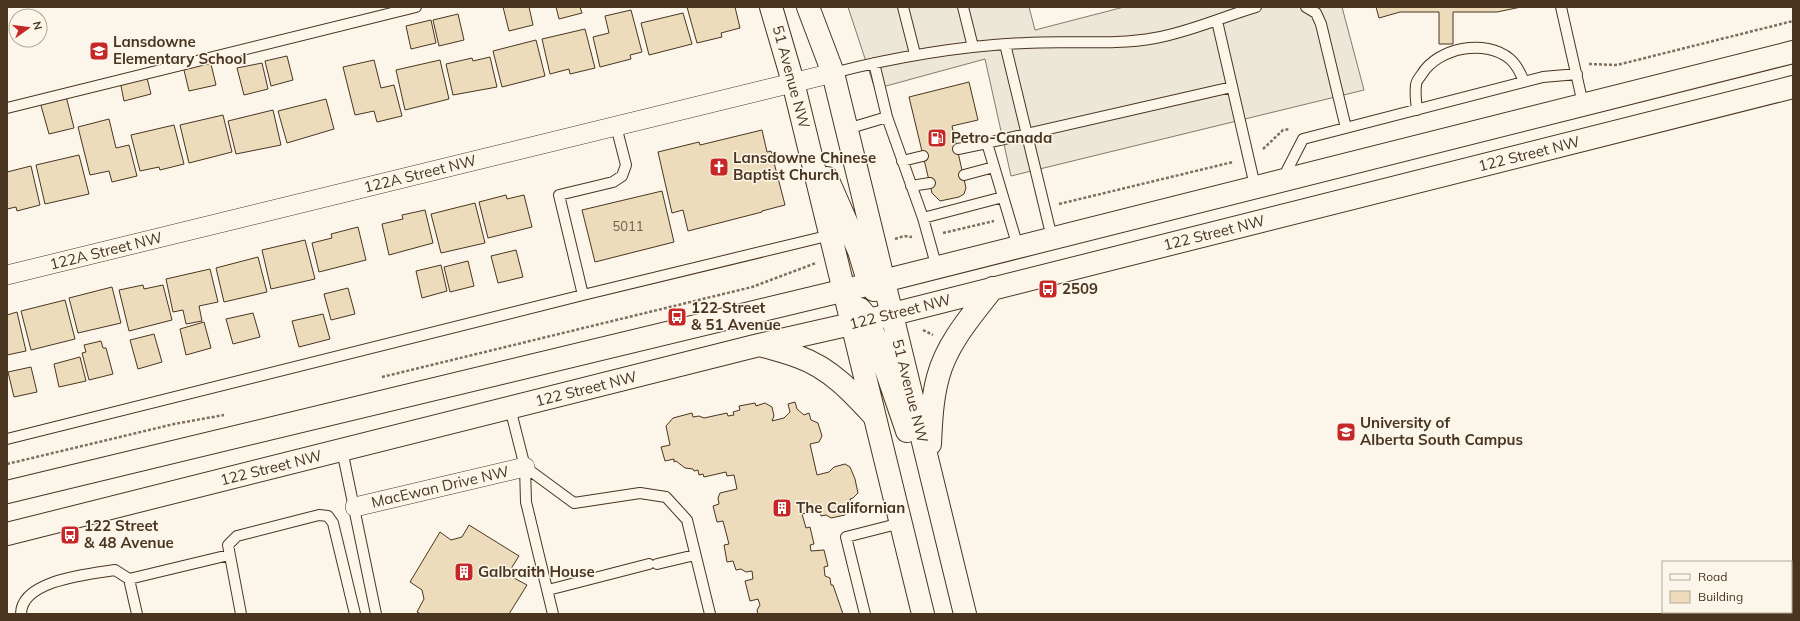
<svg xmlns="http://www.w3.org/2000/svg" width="1800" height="621" font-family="Mulish,sans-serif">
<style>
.parking{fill:#ede7d9;stroke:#887966}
.building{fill:#ecdcbc;stroke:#4a3520}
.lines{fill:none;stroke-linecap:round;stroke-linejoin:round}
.lane-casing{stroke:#4a3520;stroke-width:12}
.street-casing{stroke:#4a3520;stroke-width:20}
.secondary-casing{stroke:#4a3520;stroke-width:24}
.path{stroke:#7f6f5c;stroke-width:2.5;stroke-dasharray:3 2;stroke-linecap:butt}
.lane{stroke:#fbf6e9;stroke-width:10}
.street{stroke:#fbf6e9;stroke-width:19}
.secondary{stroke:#fbf6e9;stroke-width:22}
.labels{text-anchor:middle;stroke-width:3;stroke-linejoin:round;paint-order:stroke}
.number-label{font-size:13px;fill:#725f47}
.poi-label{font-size:15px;font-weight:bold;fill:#4a3520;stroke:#fbf6e9;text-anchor:start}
.street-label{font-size:15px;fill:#4a3520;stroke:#fbf6e9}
</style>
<rect width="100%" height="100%" fill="#fbf6e9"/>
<!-- parking -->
<path class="parking" d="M848,7H1029L1035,30L1124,7H1342L1364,90L1011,176L985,59L875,89Z"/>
<!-- building -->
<path class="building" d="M503,7H529L533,25L509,31Z
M556,7H580L582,13L559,19Z
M687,7H735L740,28L721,33L722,37L697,43Z
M1376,7H1521L1497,12H1453V44H1439V12H1400L1379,18Z
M631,10L642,52L630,55L631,59L600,67L593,37L609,33L605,16Z
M683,13L692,44L649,55L641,23Z
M458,14L464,40L439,46L433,20Z
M431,20L436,43L411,49L406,26Z
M585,29L595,68L570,74L569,69L550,74L542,39Z
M536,40L545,76L502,87L493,51Z
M287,56L293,80L271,86L265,61Z
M490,57L497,87L453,95L446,64L472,58L473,61Z
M210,60L216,85L189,91L183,66Z
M374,60L381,88L394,85L402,116L377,122L374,111L355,115L343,67Z
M440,60L449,99L405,110L396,70Z
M262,63L268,89L244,95L237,68Z
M146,74L151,94L124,101L120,81Z
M969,82L978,120L952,126L966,188L964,194L959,197L940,201L932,193L909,97Z
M66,96L74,128L49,134L40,102Z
M326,99L334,129L287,143L278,111Z
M273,110L281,145L236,154L228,121Z
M223,115L232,152L189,163L180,125Z
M109,119L116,148L129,145L137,176L112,182L109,171L90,175L78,127Z
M174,125L184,164L160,170L159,167L140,171L131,135Z
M762,130L767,152L771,151L785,205L762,211V212L688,231L683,210L672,213L658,152L699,142L700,145Z
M79,155L89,194L45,204L36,165Z
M31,166L40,205L17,211L16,207L7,209V172Z
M662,191L674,242L595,262L582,210Z
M506,195L507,199L524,195L532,227L488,238L479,202Z
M475,203L485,243L441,253L431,214Z
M425,210L433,243L389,255L382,224L403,219L402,215Z
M358,227L366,260L319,272L312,243L332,238L331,234Z
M305,240L315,279L271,289L262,250Z
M516,250L523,277L498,283L491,256Z
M258,257L267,292L224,302L216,268Z
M468,261L474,286L450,292L444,267Z
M441,265L447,291L422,298L416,271Z
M210,269L218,302L199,306L202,321L186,324L183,310L173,312L166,279Z
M143,285L144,289L163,285L172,320L129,331L119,290Z
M112,287L121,323L78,333L69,298Z
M348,288L355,314L331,320L324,294Z
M65,300L75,339L31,350L21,311Z
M17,312L26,351L7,355V315Z
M253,313L260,337L233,344L226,319Z
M323,314L330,339L299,347L292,321Z
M204,322L211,348L186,355L180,329Z
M154,334L162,362L138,369L130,340Z
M101,341L103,348H106L113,374L89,380L82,353L86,352L84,345Z
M80,357L86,381L59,387L54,364Z
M31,367L37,392L14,397L8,372Z
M795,402L797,409L804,415L809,413L811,420L818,423L822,436L819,442L810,444L817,475L829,472L834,467L845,464L850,467L855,479L858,493L853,498L850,499L852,507L847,509L845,515L831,518L826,515L821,516L819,510L802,514L806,528L810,527L814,544L810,545L811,551L824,550L828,566L824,567L825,576L830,578L831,585H833L843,614H758L757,610L760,605L758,599L750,601L745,581L753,579L752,571L746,572L741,569L736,570L733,561L727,562L724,545L729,544L723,521L717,522L713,506L719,504L718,498L720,493L737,489L734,475L727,476L726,472L704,477L703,474L699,475L698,470L694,471L693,469L685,468L676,461L674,462V459L665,461L661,447L670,445L666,426L673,418L692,413L693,417L699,416L704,418L727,413L728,416L734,415L733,412L740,410L739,406L755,403L756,406L765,403L772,407L774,416L772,421L784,418L790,412L788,404Z
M469,525L519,556L512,567L514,578L527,585L509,614H421L417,612L424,599L422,590L410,582L440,532L451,540L462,537Z"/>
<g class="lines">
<defs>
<path id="lane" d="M903,7L915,54
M963,7L973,47
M1306,7L1316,13L1321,24L1346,128
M1561,7L1583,104
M1217,21L1255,186
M1005,44L1052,238
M833,73C896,57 960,46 1025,43C1068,40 1113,46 1155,38C1190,32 1222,17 1256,7
M7,108L416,7
M1417,110C1416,102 1415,93 1416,85C1416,81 1420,77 1422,74C1438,48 1485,38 1510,59C1517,65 1521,74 1524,82
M887,117L923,218L937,268
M847,129L887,117L874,63
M987,143L1232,87
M958,149L987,143L1018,247
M902,161L923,156
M964,175L994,167
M1282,180L1303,139L1543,77L1577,74
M911,186L930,183
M923,218L1003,197
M583,295L559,195L613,182L622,176L626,165L616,126
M510,408L525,467L526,502L553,614
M7,439L583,295L831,235
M342,450L376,614
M525,467L574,503L640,493L666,497L687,520L710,614
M657,564L695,555
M129,579L229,555
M548,590L649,564
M21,614C21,580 89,574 115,570L129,579L137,614
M241,614L228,545L237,536L319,515L328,516L333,523L355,614
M865,614L846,537L901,523"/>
<path id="street" d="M7,275L833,73
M355,507L525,467"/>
<path id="secondary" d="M771,7L793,82L923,614
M808,7L833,73L965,614
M827,178L859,251L869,284L874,290
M860,309L869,320L907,431
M760,345C773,349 786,352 799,357C830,368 853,393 874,416
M930,444C931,422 932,399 938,377C947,343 972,315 993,288
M7,492L883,281L1793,52
M7,534L759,345L869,320L1793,87"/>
</defs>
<!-- lane casing -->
<use href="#lane" class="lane-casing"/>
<!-- street casing -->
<use href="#street" class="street-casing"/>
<!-- secondary casing -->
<use href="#secondary" class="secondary-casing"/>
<!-- path -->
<path class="path" d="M1589,64L1617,65L1793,21
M1263,149L1283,130L1290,129
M1059,204L1233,162
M943,233L994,221
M895,239L904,236L912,237
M923,330L933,335
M382,377L752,287L816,263
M7,464L174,424L224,415"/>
<!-- lane -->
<use href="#lane" class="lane"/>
<!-- street -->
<use href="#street" class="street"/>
<!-- secondary -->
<use href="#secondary" class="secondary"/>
</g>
<!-- icons -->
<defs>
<symbol id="school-square" viewBox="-11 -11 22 22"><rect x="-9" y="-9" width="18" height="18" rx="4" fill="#c62828" stroke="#fbf6e9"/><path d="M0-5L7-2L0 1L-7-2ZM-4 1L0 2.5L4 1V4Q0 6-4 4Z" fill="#fff"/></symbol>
<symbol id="fuel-square" viewBox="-11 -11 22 22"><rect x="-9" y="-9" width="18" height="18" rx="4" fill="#c62828" stroke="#fbf6e9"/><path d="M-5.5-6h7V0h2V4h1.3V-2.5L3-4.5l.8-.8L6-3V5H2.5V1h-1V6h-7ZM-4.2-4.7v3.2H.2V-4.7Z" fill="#fff"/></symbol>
<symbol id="church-square" viewBox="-11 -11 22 22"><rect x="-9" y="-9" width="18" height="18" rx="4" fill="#c62828" stroke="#fbf6e9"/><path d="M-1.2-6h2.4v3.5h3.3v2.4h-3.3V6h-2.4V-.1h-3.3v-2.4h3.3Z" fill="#fff"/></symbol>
<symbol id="bus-square" viewBox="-11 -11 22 22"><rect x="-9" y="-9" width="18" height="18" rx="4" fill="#c62828" stroke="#fbf6e9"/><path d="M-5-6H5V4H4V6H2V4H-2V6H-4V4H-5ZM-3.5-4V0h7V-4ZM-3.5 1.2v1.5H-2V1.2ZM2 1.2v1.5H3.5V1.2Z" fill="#fff"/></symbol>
<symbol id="university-square" viewBox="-11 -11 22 22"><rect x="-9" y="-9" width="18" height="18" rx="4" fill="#c62828" stroke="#fbf6e9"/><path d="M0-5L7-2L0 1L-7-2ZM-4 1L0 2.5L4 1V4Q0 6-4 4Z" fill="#fff"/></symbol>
<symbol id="building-square" viewBox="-11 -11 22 22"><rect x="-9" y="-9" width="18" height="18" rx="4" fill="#c62828" stroke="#fbf6e9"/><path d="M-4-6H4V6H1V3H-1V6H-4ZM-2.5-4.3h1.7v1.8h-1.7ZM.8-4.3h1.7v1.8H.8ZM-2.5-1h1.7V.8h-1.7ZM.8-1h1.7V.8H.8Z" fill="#fff"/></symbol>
</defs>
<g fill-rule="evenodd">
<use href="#school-square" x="88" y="40" width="22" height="22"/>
<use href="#fuel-square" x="926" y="127" width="22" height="22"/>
<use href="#church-square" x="708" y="156" width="22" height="22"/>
<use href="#bus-square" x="1037" y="278" width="22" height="22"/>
<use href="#bus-square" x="666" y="306" width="22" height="22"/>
<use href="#university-square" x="1335" y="421" width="22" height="22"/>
<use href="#building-square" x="771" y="497" width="22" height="22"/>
<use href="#bus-square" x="59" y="524" width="22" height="22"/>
<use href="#building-square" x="453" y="561" width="22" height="22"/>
</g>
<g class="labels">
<!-- number labels -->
<g class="number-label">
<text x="628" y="231">5011</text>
</g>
<!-- poi labels -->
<g class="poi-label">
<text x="113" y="47">Lansdowne<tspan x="113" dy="17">Elementary School</tspan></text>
<text x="951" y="143">Petro-Canada</text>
<text x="733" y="163">Lansdowne Chinese<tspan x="733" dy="17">Baptist Church</tspan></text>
<text x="1062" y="294">2509</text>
<text x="691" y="313">122 Street<tspan x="691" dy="17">&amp; 51 Avenue</tspan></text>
<text x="1360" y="428">University of<tspan x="1360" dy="17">Alberta South Campus</tspan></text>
<text x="796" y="513">The Californian</text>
<text x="84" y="531">122 Street<tspan x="84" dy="17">&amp; 48 Avenue</tspan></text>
<text x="478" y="577">Galbraith House</text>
</g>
<!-- street labels -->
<g class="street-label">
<text transform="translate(791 77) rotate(75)" y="5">51 Avenue NW</text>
<text transform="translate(1529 154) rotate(-14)" y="5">122 Street NW</text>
<text transform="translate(420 174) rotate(-14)" y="5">122A Street NW</text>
<text transform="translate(1214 233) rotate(-14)" y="5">122 Street NW</text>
<text transform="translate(106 251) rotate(-14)" y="5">122A Street NW</text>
<text transform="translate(900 312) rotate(-14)" y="5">122 Street NW</text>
<text transform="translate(586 389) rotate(-14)" y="5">122 Street NW</text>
<text transform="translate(910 391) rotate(76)" y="5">51 Avenue NW</text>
<text transform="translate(271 468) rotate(-14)" y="5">122 Street NW</text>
<text transform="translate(440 487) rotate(-13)" y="5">MacEwan Drive NW</text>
</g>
</g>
<!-- border -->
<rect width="1800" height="621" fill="none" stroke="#4a3520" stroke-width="16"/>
<!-- legend -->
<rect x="1662" y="561" width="130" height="52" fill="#fbf6e9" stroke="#b4a999"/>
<rect x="1670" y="574" width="20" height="6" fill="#fbf6e9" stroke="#b4a999"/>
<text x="1698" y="581" font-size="12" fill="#4a3520">Road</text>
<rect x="1670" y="591" width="20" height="12" fill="#ecdcbc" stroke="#b4a999"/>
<text x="1698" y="601" font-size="12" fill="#4a3520">Building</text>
<!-- north arrow -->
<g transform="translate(28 28) rotate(76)"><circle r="19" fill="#fbf6e9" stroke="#b4a999"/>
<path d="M0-3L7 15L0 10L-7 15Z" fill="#c62828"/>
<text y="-6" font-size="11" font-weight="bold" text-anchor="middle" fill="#4a3520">N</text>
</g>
</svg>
